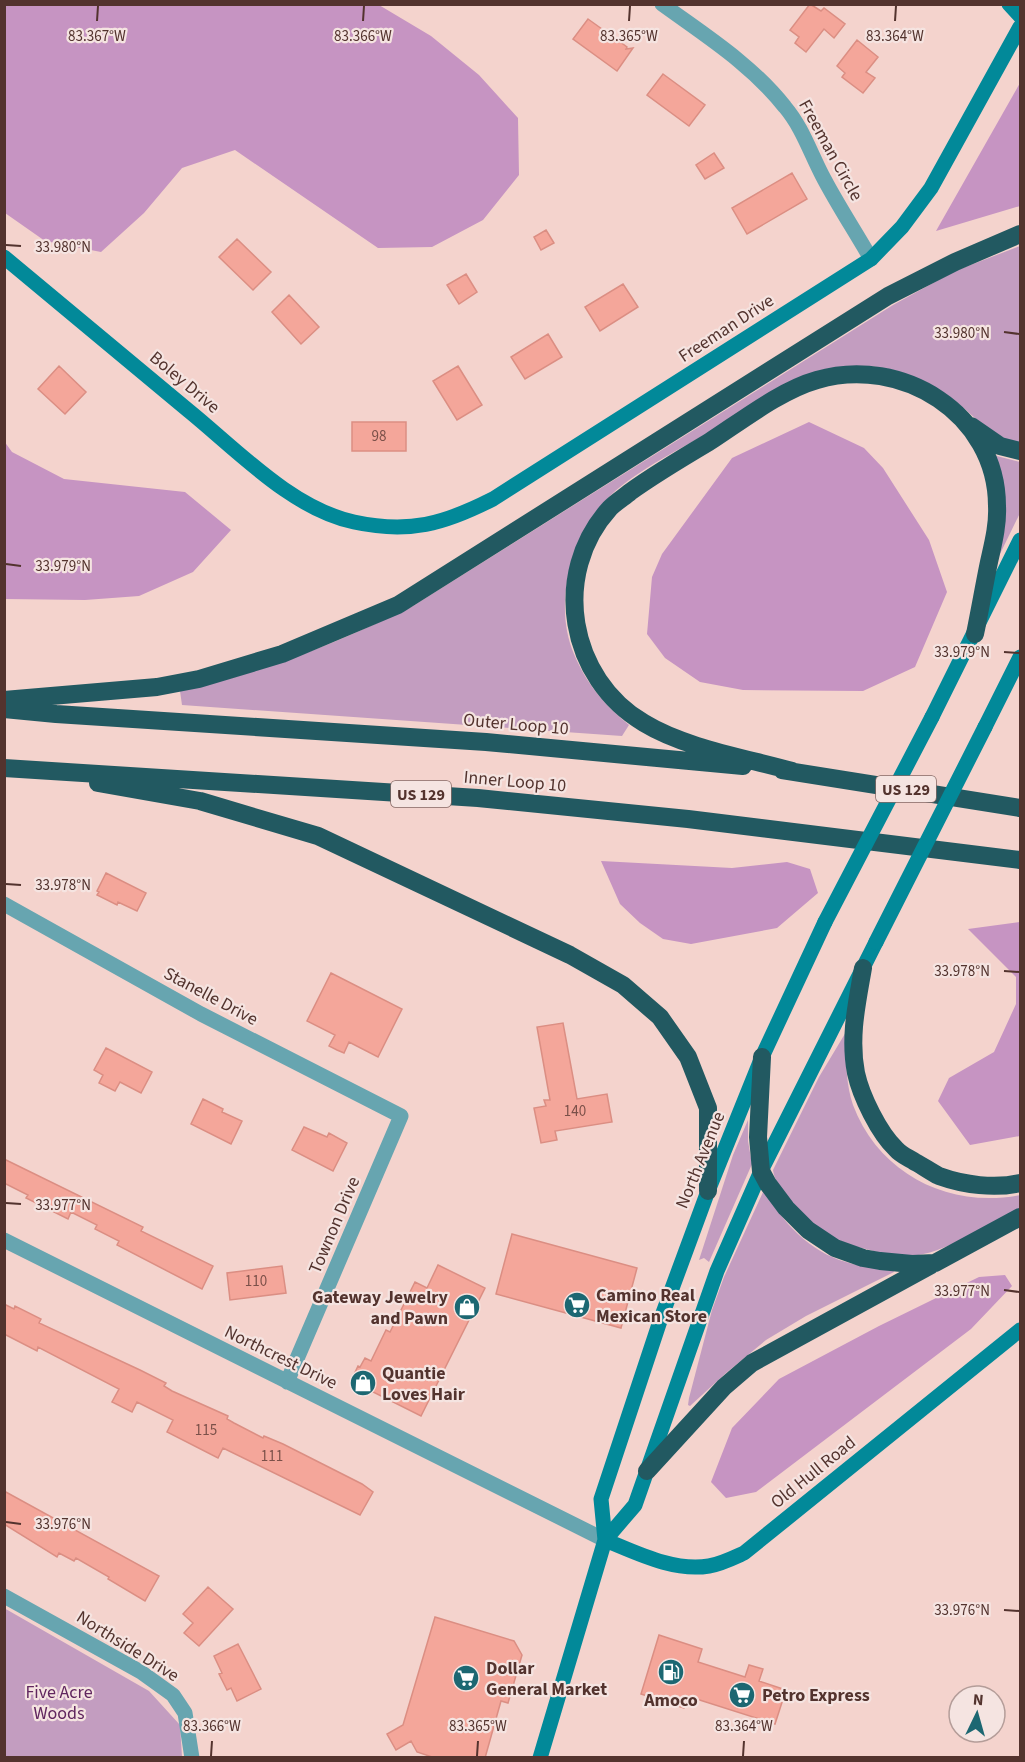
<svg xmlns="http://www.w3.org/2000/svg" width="1025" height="1762" font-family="'Source Sans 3',sans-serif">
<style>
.green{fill:#c39dc0}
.forest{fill:#c694c2}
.building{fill:#f4a69a;stroke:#db8e83;stroke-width:1.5}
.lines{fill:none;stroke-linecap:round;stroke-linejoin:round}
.street{stroke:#67a5b0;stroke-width:15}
.secondary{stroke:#028999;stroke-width:15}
.highway{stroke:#225961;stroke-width:18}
.secondary-bridge{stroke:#028999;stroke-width:15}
.ticks{fill:none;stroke:#53332e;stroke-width:2}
.labels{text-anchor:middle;stroke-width:4.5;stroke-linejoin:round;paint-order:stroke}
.number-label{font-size:15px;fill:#7b5049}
.shield{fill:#f5e4e1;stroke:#846864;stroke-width:1.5}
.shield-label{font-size:16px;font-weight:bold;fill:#53332e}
.street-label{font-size:18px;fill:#53332e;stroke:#f5e4e1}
.poi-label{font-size:18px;font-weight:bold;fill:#53332e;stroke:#f5e4e1;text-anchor:start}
.park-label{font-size:18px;fill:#61265f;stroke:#f5e4e1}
.ticks-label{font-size:15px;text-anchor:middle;fill:#53332e;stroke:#f5e4e1;stroke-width:4.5;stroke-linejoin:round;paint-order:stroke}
</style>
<rect width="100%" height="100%" fill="#f4d3cd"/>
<!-- green -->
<path class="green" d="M1020,246V444C987,435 976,416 950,397C926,379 892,366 862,366C807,365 763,399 718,427C686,446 637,470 611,495C572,533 552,603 574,654C587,685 604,704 629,725L622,736L182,705L180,691C262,673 338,643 413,606L893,305L955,271Z
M993,455L1020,462V513L999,556Z
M846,1032C846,1056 845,1081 853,1105C879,1174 949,1209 1020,1195V1210C991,1224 943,1254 911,1256C896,1257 881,1253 866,1249C841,1244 817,1231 800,1211C791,1200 775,1186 773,1170L819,1077Z
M748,1120V1141L752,1164L709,1262L704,1258L699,1260L733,1155Z
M764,1190C782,1222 810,1252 846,1262C861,1267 877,1268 893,1270L894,1272L806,1316L766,1340L726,1373L690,1406L688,1405L689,1398L712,1310L724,1277Z
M4,1608L149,1691L180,1725L182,1757H5Z"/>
<!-- forest -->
<path class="forest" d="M5,4L379,5L431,36L479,75L518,118L519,175L483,220L432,247L378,248L235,150L182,168L144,213L101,252L45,241L5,213Z
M1020,83V206L936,231Z
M809,422L864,448L883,468L929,540L947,592L915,667L863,691L743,690L700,682L665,658L647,634L652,577L662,554L732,458Z
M4,441L12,452L64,479L185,492L231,530L193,572L139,596L85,600L5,599Z
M601,861L732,868L787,862L810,869L818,893L777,928L691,944L663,939L640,923L620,904Z
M1020,922V1136L970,1145L938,1101L949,1078L994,1052L1016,1004V977L968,929Z
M1005,1275L1012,1286L971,1329L756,1492L726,1498L711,1482L732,1428L779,1379L879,1326L979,1277Z"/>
<!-- building -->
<path class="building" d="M810,4L821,11L824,8L845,24L834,38L824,29L806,52L795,43L799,37L790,30Z
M588,19L627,47L626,49L633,48L617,71L573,39Z
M857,40L878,57L866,72L875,78L863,93L842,77L845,73L837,66Z
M663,74L705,105L689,126L647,95Z
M714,153L724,168L705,179L696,165Z
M792,173L807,199L747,234L732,208Z
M546,230L554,243L541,250L534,237Z
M237,239L271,272L253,290L219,257Z
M466,274L477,292L459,304L447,285Z
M623,284L638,307L600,331L585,307Z
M289,295L319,327L301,344L272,312Z
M548,334L562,357L525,379L511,357Z
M59,366L86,392L65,414L38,389Z
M458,366L482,405L457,420L433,381Z
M352,422H406V451H352Z
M106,873L146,893L137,911L118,902L117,905L97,895L99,892L97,891Z
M331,973L402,1009L378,1057L349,1042L344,1053L337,1050L329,1046L335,1035L307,1021Z
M563,1023L577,1099L607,1094L612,1122L555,1131L557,1140L541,1143L534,1108L546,1106L544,1100H550L537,1027Z
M106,1048L152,1072L141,1093L120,1082L115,1091L99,1083L103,1075L94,1070Z
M203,1099L223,1109L222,1112L242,1121L231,1144L191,1124Z
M304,1127L327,1137L329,1133L347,1143L333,1171L292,1150Z
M4,1159L143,1227L141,1231L213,1266L202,1289L117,1245L119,1241L95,1229L97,1225L71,1212L68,1219L26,1198L28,1195L4,1183Z
M512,1234L637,1268L621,1328L496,1294Z
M438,1265L485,1288L421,1416L351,1381L358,1366L360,1367L365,1358L371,1361L386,1330L390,1332L415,1282L427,1288Z
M282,1266L286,1293L230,1300L227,1273Z
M4,1304L14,1309L15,1306L41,1319L39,1323L140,1370L166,1383L164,1386L172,1391L228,1416L227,1419L234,1423L263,1438L264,1436L283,1444L362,1484L373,1492L360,1515L223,1448L218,1458L167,1432L173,1420L137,1402L132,1412L112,1402L119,1389L38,1347L37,1351L4,1334Z
M4,1491L159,1576L145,1601L108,1579L109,1577L76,1558L74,1561L59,1553L57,1557L4,1524Z
M208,1587L233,1609L199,1646L184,1633L193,1623L183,1614Z
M435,1617L514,1641L522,1655L508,1703L501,1701L485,1758H435L417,1752L411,1741L396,1750L387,1734L403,1725Z
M659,1635L702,1649L698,1662L745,1677L749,1665L763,1669L759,1681L786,1690L775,1724L687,1696L684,1708L641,1694Z
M238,1644L261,1689L237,1701L231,1688L227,1690L219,1674L222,1673L214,1656Z"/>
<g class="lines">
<!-- street -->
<path class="street" d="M662,4C706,36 751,64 785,107C802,127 810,152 822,175C837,204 855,231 871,259
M4,904L201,1014L401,1116L287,1382
M4,1240L605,1540
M4,1596L141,1672L173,1695L185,1713L192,1758"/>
<!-- secondary -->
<path class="secondary" d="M1009,4L1020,16
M4,257C66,309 128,360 189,411C237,450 292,509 354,522C409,534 444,524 493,499L871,259L902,227L931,188L1020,27
M932,717L1020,540
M985,727L1020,657
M605,1540L635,1505L717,1271L761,1171L876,942
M605,1540C637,1553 674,1572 709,1566C721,1564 733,1558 744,1553L1020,1330
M540,1758L605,1540L601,1499L660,1321L708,1191L762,1057L825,922"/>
<!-- highway -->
<path class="highway" d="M971,426L1000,446L1020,451
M4,700L157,687L199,679L282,654L398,605L888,296L955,262L1020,234
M4,709L56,714L486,742L743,766
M4,768L478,798L688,819L1020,860
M782,770L1020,808
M792,771C746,758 685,748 644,723C569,679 550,574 610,508C616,502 624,497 630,492C655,474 682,458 709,442C740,422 781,390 817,380C901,355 997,414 997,506C998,525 993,544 989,562C984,586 980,610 975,634
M98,783L200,801L318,836L570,955L623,985L660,1017L688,1057L708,1108V1191
M863,968C857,1003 849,1037 856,1073C861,1096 879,1133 896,1149C901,1155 909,1158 915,1162C923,1166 931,1172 939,1176C964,1185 995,1189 1020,1183
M762,1057L758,1137L761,1171L768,1184L786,1208L808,1230L835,1248L863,1258L880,1261L912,1264L935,1263L1020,1217
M647,1471L724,1387L752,1363L931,1265"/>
<!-- secondary-bridge -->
<path class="secondary-bridge" d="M825,922L932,717
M876,942L985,727"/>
</g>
<!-- ticks -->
<path class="ticks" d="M97,21L98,6M363,21L364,6M629,21L630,6M895,21L896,6M6,245L21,246M1004,332L1019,334M6,564L21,566M1004,652L1019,653M6,884L21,885M1004,971L1019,972M6,1203L21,1204M1004,1290L1019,1292M6,1522L21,1524M1004,1610L1019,1611M211,1756L212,1741M477,1756L478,1741M743,1756L744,1741"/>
<!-- icons -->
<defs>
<symbol id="supermarket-disc" viewBox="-11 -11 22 22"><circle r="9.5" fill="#1c6772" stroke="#f5e4e1"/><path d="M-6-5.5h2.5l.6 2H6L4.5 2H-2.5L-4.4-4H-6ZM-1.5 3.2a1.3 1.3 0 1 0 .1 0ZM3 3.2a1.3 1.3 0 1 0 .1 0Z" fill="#fff"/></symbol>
<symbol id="shop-disc" viewBox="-11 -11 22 22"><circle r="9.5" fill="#1c6772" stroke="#f5e4e1"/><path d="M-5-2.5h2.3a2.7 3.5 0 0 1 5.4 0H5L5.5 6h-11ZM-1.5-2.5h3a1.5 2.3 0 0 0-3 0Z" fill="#fff"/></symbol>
<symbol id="fuel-disc" viewBox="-11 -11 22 22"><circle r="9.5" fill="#1c6772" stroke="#f5e4e1"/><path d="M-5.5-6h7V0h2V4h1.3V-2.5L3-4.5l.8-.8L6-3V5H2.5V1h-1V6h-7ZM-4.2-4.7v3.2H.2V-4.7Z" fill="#fff"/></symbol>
</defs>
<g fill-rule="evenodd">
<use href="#supermarket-disc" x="562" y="1290" width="30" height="30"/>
<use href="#shop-disc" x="452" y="1292" width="30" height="30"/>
<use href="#shop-disc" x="348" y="1368" width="30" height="30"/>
<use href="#fuel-disc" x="656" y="1657" width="30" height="30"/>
<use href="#supermarket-disc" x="451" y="1663" width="30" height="30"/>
<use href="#supermarket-disc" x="727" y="1680" width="30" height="30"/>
</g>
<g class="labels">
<!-- number labels -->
<g class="number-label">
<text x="379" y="441">98</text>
<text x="575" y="1116">140</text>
<text x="256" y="1286">110</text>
<text x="206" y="1435">115</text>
<text x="272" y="1461">111</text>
</g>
<!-- shield labels -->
<g class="shield">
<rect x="876" y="776" width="60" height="26" rx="4.5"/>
<rect x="391" y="781" width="60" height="26" rx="4.5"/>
</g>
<g class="shield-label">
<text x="906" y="795">US 129</text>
<text x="421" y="800">US 129</text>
</g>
<!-- street labels -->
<g class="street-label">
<text transform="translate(831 150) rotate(61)" y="6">Freeman Circle</text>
<text transform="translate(726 328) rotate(-33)" y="6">Freeman Drive</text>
<text transform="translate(185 382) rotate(40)" y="6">Boley Drive</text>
<text transform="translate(516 724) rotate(5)" y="6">Outer Loop 10</text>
<text transform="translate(515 781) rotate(5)" y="6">Inner Loop 10</text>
<text transform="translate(211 996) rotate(28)" y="6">Stanelle Drive</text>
<text transform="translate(700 1160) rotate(-68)" y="6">North Avenue</text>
<text transform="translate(334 1225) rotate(-67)" y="6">Townon Drive</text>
<text transform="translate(281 1357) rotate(26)" y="6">Northcrest Drive</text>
<text transform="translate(813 1472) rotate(-39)" y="6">Old Hull Road</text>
<text transform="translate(128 1646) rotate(32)" y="6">Northside Drive</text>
</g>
<!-- poi labels -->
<g class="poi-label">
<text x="596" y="1301">Camino Real<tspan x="596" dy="21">Mexican Store</tspan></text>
<text x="448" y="1303" text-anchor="end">Gateway Jewelry<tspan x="448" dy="21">and Pawn</tspan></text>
<text x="382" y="1379">Quantie<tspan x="382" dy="21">Loves Hair</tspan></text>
<text x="486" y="1674">Dollar<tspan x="486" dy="21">General Market</tspan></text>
<text x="762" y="1701">Petro Express</text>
<text x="671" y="1706" text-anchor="middle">Amoco</text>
</g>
<!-- park labels -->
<g class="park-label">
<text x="59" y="1698">Five Acre<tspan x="59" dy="21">Woods</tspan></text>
</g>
</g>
<g class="ticks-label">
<text x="97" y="41">83.367°W</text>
<text x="363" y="41">83.366°W</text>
<text x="629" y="41">83.365°W</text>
<text x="895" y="41">83.364°W</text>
<text x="63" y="252">33.980°N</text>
<text x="962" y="338">33.980°N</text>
<text x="63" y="571">33.979°N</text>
<text x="962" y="657">33.979°N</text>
<text x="63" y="890">33.978°N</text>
<text x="962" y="976">33.978°N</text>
<text x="63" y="1210">33.977°N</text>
<text x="962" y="1296">33.977°N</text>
<text x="63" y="1529">33.976°N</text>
<text x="962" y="1615">33.976°N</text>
<text x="212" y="1731">83.366°W</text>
<text x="478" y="1731">83.365°W</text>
<text x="744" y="1731">83.364°W</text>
</g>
<!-- border -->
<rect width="1025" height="1762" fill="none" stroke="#53332e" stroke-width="12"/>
<!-- north arrow -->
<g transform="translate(977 1714) rotate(5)"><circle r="28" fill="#f5e4e1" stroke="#b49d99" stroke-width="1.5"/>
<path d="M0-4.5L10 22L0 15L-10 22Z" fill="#1c6772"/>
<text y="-9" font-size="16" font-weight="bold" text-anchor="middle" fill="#53332e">N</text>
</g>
</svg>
